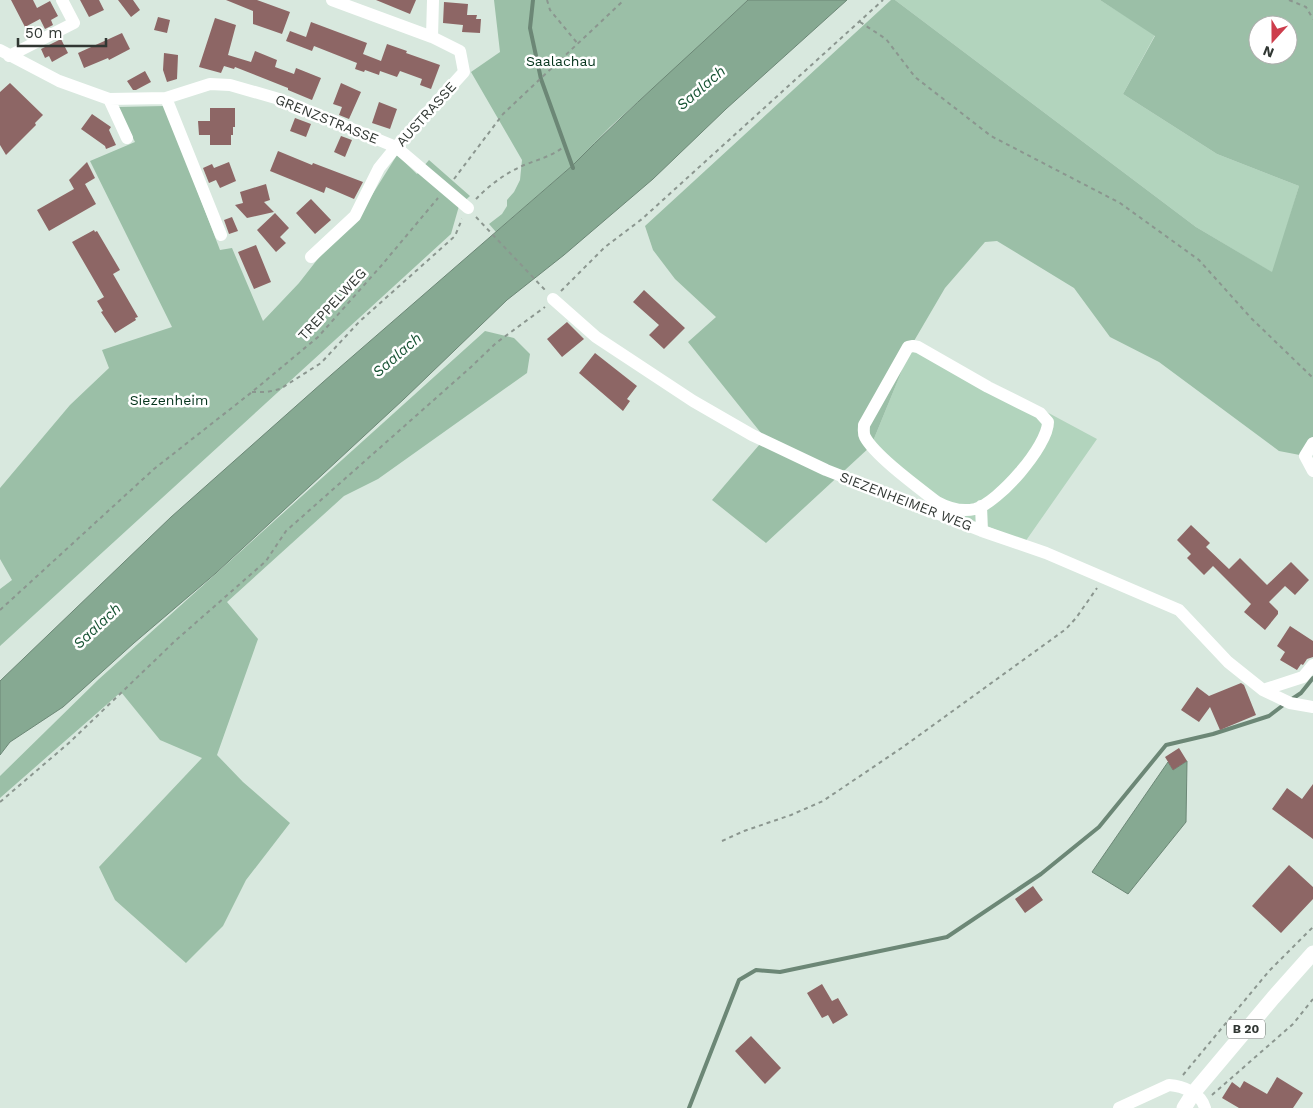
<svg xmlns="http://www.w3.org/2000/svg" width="1313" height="1108" font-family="'Work Sans',sans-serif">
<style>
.green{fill:#b2d4bd}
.forest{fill:#9bbfa7;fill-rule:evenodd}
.water{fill:#86a992;stroke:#6c8776}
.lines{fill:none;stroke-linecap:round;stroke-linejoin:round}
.stream{stroke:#6c8776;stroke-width:4}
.building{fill:#8d6665}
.path{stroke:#8b968f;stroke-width:2;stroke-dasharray:4 4;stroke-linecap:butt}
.minor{stroke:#fff;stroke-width:12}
.major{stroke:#fff;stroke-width:15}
.labels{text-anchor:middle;stroke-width:5;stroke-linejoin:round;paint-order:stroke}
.shield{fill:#fff;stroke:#6f7370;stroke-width:1}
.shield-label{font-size:12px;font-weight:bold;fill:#313733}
.park-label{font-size:14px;fill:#06351d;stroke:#fff}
.street-label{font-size:14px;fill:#313733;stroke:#fff}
.water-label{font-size:15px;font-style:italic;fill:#185434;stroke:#fff}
</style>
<rect width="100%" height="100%" fill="#d8e8de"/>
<!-- green -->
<path class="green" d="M895,0H1100L1155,35L1123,94L1217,154L1299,186L1273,273L1196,227Z
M914,341L1097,439L1025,542L946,509L871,446Z"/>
<!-- forest -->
<path class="forest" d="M494,0H748L691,54L610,127L573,165L496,232L489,224L502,214L507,206V200L514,192L520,180L522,160L471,72L500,52Z
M891,0H895L1196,227L1272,272L1299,186L1217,154L1123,94L1155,36L1100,0H1313V443L1305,456L1279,451L1159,362L1110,337L1074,288L997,241L985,242L945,288L914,341L871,446L766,543L712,500L765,438L688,342L716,317L675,279L653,250L645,226ZM1258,25H1288V55H1258Z
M165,106L220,250L232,248L263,321L299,283L331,242L357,219L397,155L417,174L429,160L470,196L459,206L451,234L0,646V589L12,580L0,559V488L70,405L109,368L102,350L172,327L90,161L135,142L118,107Z
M485,331L514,338L530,354L527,373L378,479L344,496L227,602L258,639L217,755L243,782L290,823L246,880L223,926L186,963L115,900L99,867L202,758L160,740L121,692L0,798V776L99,679Z"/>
<!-- water -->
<path class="water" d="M748,0H847L726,109L653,179L564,255L507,300L404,399L216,573L134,643L63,707L10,742L0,755V681L171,517L331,375L573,165C629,108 690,55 748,0Z
M1187,761L1186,822L1128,894L1092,872L1168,762L1173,770Z"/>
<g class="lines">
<!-- stream -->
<path class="stream" d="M533,0L530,28L541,79L573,168
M1292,699L1301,693L1313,678
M689,1108L739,980L756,970L780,972L947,937L1041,874L1099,827L1166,745L1213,734L1269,716L1286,703"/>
</g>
<!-- building -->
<path class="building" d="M11,0H33L37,8L50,1L58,16L51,20L53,25L45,29L40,19L25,27Z
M80,0H99L104,10L89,17Z
M118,0H133L140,10L131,17Z
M226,0H257L290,12L282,34L253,24V11Z
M376,0H416L410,14Z
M444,2L468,4L467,15H477L476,19H481L480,33L462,32L463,25L443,23Z
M158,17L170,20L167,33L154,30Z
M215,18L236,25L228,55L251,62L255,51L277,60L275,67L294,74L296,68L321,78L312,100L288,90V88L235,67L234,69L224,66L221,73L199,67Z
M311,22L367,43L363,54L381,61L387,44L407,51L406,53L440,65L431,89L420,85L422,79L400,71L397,77L380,71L379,75L365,70L364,72L355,69L357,63L314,46L312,51L286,41L290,31L306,37Z
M122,33L130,49L109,60L108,58L84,68L78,53Z
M61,39L68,53L52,62L49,56L45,58L41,49Z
M164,53L178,55L177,79L167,82L163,70Z
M145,71L151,82L136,90H133L127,81Z
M10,83L43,115L35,123L36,125L6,155L0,145V92Z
M341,83L361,92L349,119L339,115L342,107L333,104Z
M379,102L397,109L390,129L372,123Z
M210,108H235V127H233V135H231V145H210V135H199L198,121H210Z
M92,114L111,127L109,130L116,145L106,149L105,146L81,129Z
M295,118L311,124L306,137L290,131Z
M341,136L352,140L345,157L334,152Z
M278,151L312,165L313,163L363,182L354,199L326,187L324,193L270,171Z
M87,162L95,178L85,184L96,204L49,231L37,210L74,189L69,180Z
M229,162L236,181L220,188L216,180L209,183L203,168L212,164L214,168Z
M266,184L270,200L264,202L274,212L247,218L235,205L243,203L240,192Z
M311,199L331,220L315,234L296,213Z
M275,213L289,228L280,237L286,243L276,252L257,230Z
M232,217L238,231L229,234L224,220Z
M94,230L95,232L97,231L120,270L113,274L138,317L135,318L136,320L115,333L101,312L103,311L97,301L104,297L72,242Z
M256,245L271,282L254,289L238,252Z
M644,290L685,328L664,349L649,335L659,325L633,302Z
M567,322L584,339L562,357L547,339Z
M595,353L637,386L627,399L630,401L623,411L579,373Z
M1191,525L1210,543L1206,547L1229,569L1240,558L1267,585L1291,562L1309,580L1295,595L1285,586L1269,602L1278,611V614L1265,630L1244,612L1251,604L1213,566L1204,575L1187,558L1191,554L1177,540Z
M1290,626L1313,641V657L1307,659L1303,665L1301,664L1297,670L1280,660L1285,652L1277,646Z
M1241,683L1244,685L1256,715L1220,730L1210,707L1199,722L1181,710L1197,687L1209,696Z
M1179,748L1187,761L1173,770L1165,757Z
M1313,784V839L1272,809L1287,788L1302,799Z
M1289,865L1313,887V899L1281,933L1252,906Z
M1033,886L1043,900L1025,913L1015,899Z
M822,984L832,1001L838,998L848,1015L833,1024L828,1015L822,1018L807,993Z
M751,1036L781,1068L765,1084L735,1051Z
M1277,1077L1303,1093L1293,1108H1239L1222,1098L1232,1082L1240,1088L1244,1081L1267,1094Z"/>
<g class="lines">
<!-- path -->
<path class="path" d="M547,0L550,10L578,44
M1289,0L1306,7L1313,19
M860,22L886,39L915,77L991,136L1120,203L1199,260L1251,318L1313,378
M454,179L503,114L624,0
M476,199C488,186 506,173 522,166C536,160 550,157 562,148
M476,217L545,290
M561,291L605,247L642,219L883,0
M252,392H267L280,389L321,363L359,322L455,236L462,219
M0,610L154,469L252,392L318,337L381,266L438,198
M0,802L70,742L175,641L266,561L286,531L471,367L496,343L545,307
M722,841L744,831L791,815L823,801L903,747L1066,629L1076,618L1097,588
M1183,1075L1269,971L1313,927
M1212,1095L1293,1024L1313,999"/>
<!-- minor -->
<path class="minor" d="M432,37L433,0
M0,50L59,81L109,99L166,98L210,84L230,85L279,99L396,147L468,208
M9,56L74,23L62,0
M166,98L221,235
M109,99L127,138
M311,257L355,216L379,168L396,147L464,72L460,51L432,37L332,0
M553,299L596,337L693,401L752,435L826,470L982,531L1046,553L1179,610L1228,662L1263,690L1290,703L1313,707
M913,346L918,347L988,387L1040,413L1048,422C1048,446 998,503 975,509C962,512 948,508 937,502C919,488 875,456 865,437C863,433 864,430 864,425L908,347Z
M1313,443L1305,456L1313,471
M981,506L982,531
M1263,690L1303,677L1313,665
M1119,1108L1169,1085C1183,1086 1201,1093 1205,1108"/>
<!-- major -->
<path class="major" d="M1184,1108L1194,1092L1273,998L1313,953"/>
</g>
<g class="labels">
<!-- shield labels -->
<rect class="shield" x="1227" y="1019.5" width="38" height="19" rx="4"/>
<g class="shield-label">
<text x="1246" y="1033">B 20</text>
</g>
<!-- park labels -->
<g class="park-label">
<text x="561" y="66">Saalachau</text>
<text x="169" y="405">Siezenheim</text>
</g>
<!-- street labels -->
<g class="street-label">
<text transform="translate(426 114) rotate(-48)" y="5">AUSTRASSE</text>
<text transform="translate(327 119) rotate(22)" y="5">GRENZSTRASSE</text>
<text transform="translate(332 304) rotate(-47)" y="5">TREPPELWEG</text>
<text transform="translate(906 501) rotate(21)" y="5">SIEZENHEIMER WEG</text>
</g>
<!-- water labels -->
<g class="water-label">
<text transform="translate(701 88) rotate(-41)" y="5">Saalach</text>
<text transform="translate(397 355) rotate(-41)" y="5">Saalach</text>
<text transform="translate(97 626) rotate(-43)" y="5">Saalach</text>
</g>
</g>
<!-- north arrow -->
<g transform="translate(1273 40) rotate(201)"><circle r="24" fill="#ffffff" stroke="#adafad"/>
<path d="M0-4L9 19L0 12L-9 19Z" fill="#cd3d4c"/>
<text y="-8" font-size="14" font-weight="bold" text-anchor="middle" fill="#313733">N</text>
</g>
<!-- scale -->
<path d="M18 38v8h88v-8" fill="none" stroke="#313733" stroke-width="2.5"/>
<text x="25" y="38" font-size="15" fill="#313733" stroke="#ffffff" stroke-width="4" paint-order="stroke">50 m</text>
</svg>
